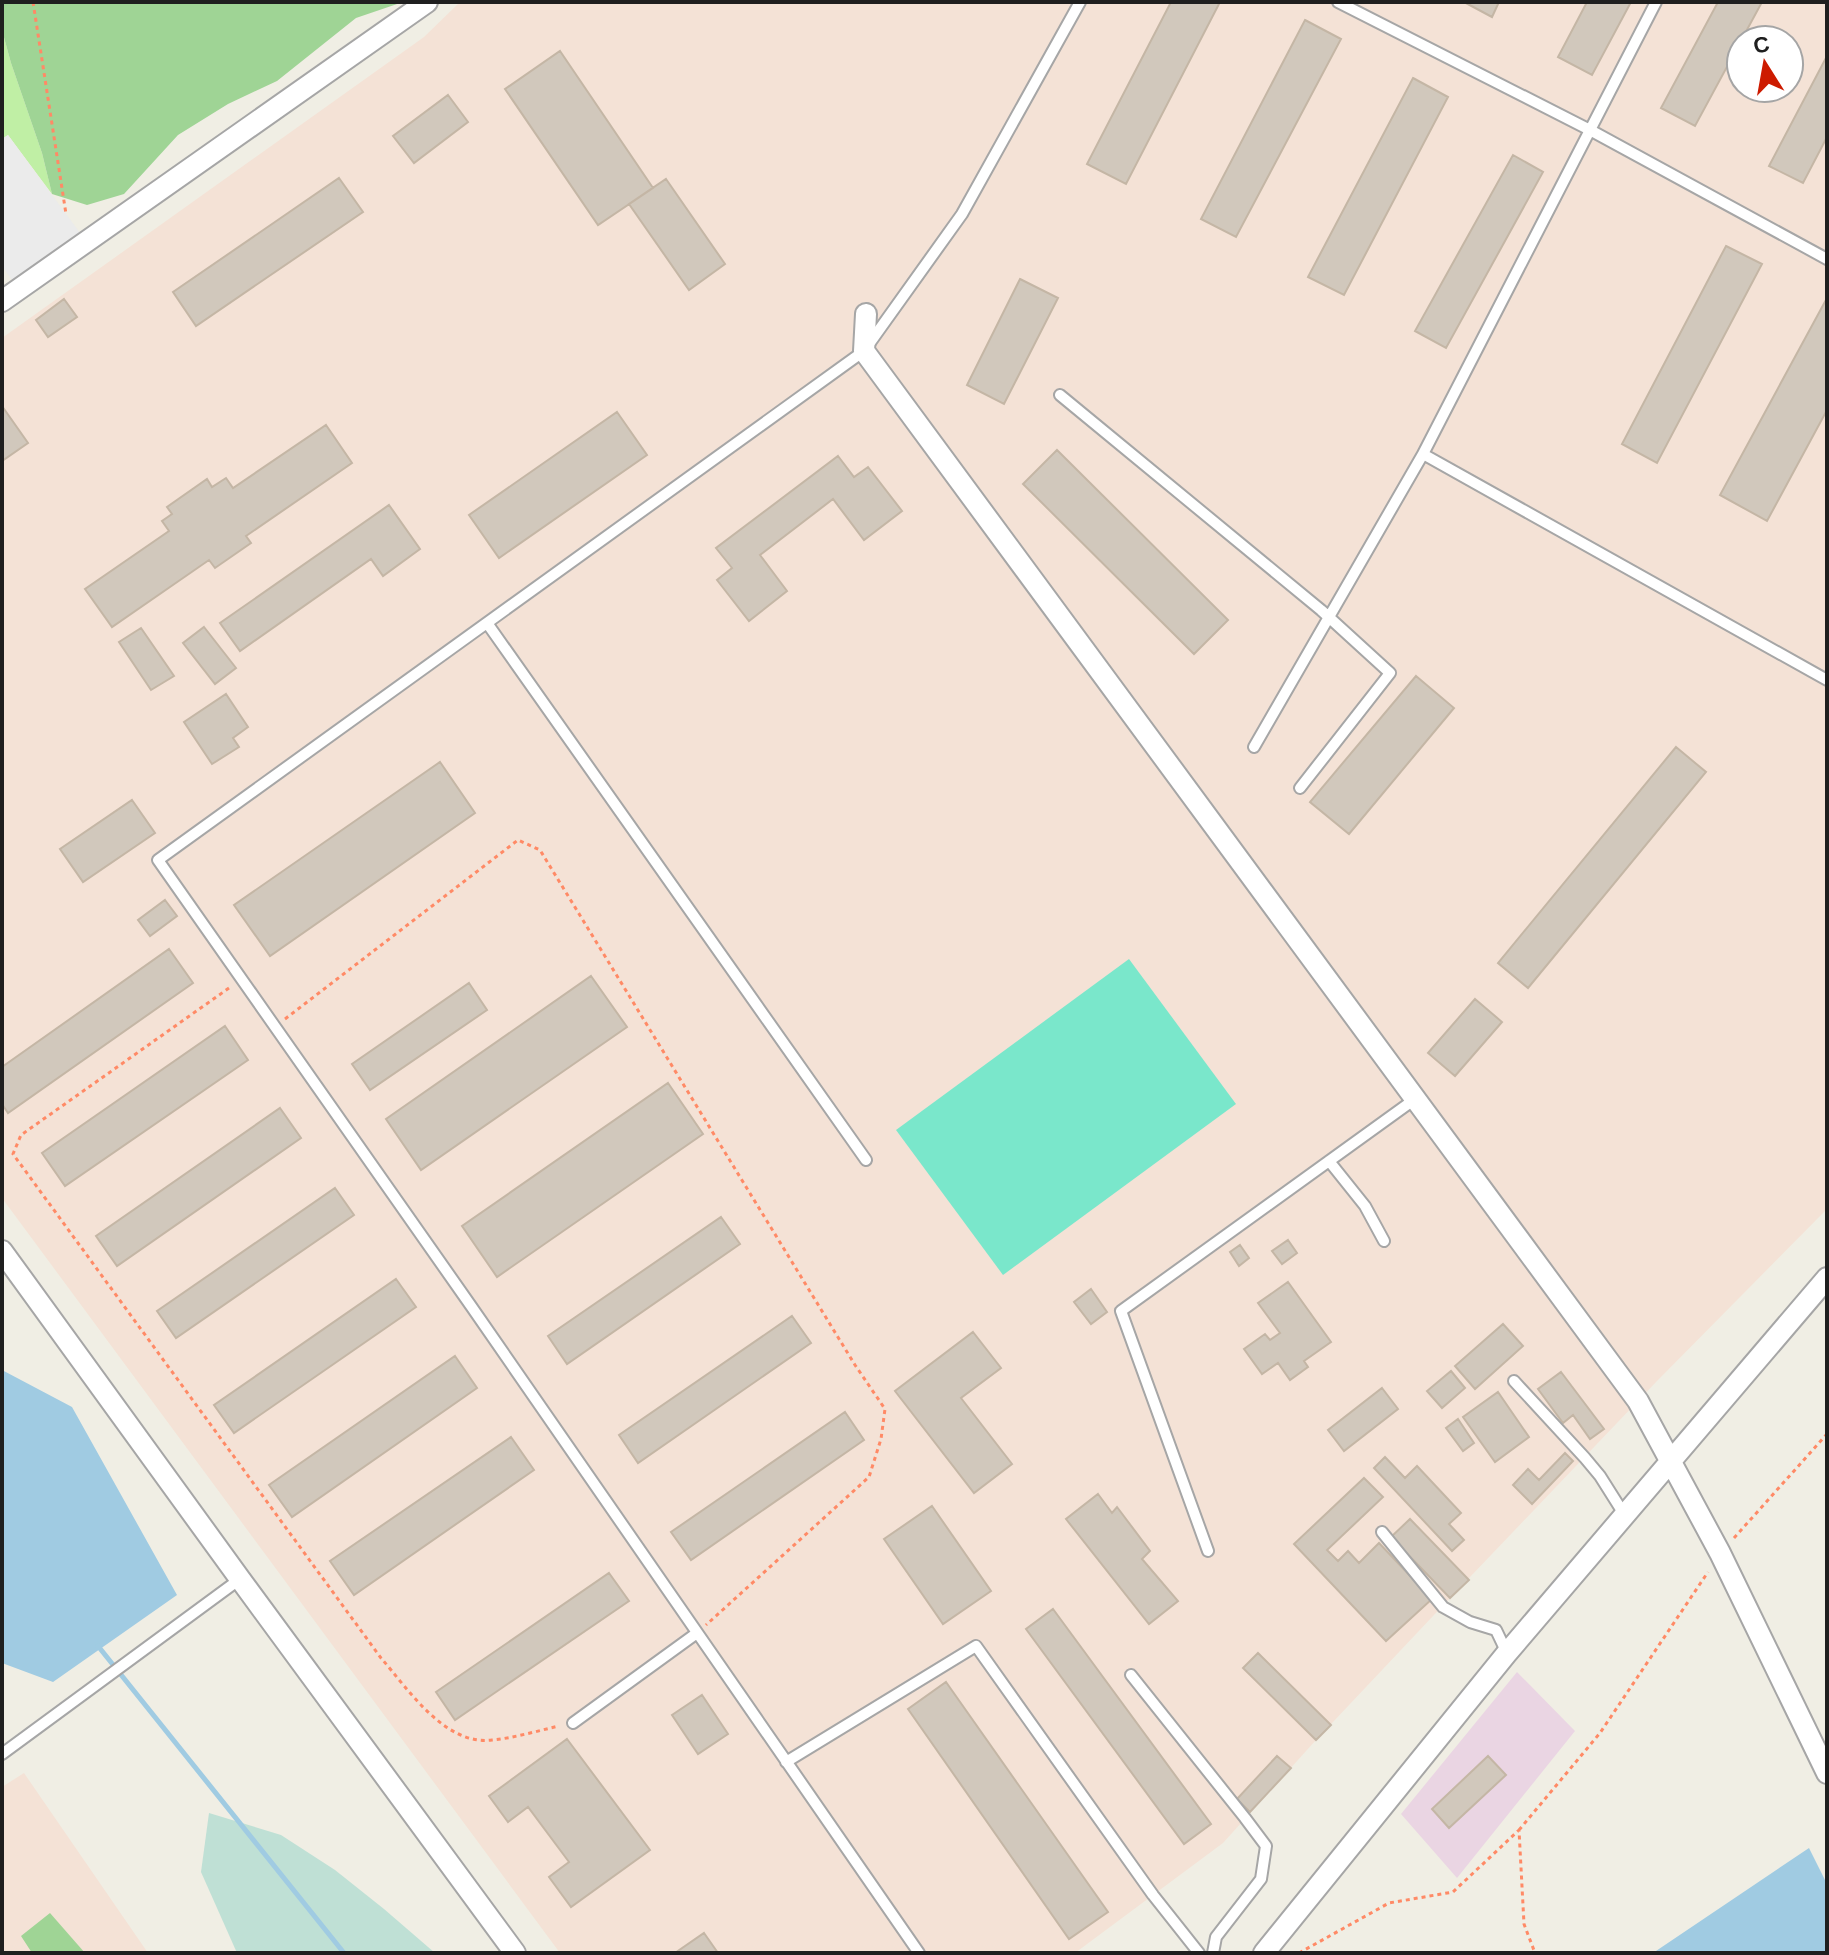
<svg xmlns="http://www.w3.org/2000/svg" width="1829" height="1955" font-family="'Work Sans',sans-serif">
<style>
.industrial{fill:#ead5e3}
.military{fill:#f4e2d6;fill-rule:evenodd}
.grass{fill:#c0efa5}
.forest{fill:#9fd495}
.wetland{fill:#bfe0d5}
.pitch{fill:#7ae7cb}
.parking{fill:#ebebeb}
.water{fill:#a0cbe2}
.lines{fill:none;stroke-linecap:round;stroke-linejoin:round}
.stream{stroke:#a0cbe2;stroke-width:5}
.building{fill:#d1c8bc;stroke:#c4b6a5;stroke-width:2}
.lane-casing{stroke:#a6a6a6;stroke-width:14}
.street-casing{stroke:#a6a6a6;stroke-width:24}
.path{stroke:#ff8a66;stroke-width:3;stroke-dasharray:4 4;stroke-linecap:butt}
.lane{stroke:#fff;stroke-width:10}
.street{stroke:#fff;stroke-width:20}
</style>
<rect width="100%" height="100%" fill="#f0eee4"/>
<!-- industrial -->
<path class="industrial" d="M1517,1672L1575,1731L1457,1878L1401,1814Z"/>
<!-- military -->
<path class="military" d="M460,2H1827V1209L1657,1381L1450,1598L1316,1740L1223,1843L1075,1953H560L2,1198V338L424,37ZM1741,40H1789V88H1741Z
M24,1773L148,1953H2V1787Z"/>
<!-- grass -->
<path class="grass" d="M2,30L11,63L42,153L52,194L8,135L2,139Z"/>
<!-- forest -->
<path class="forest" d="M2,2H403L356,18L277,81L228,104L178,135L124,194L87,205L52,194L42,153L11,63L2,30Z
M50,1913L85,1953H32L21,1936Z"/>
<!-- wetland -->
<path class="wetland" d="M209,1813L281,1835L335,1870L384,1909L435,1953H237L201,1872Z"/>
<!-- pitch -->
<path class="pitch" d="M1129,959L1236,1104L1003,1275L896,1130Z"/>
<!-- parking -->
<path class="parking" d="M8,135L86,241L19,290L2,266V139Z"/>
<!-- water -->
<path class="water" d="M2,1370L72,1407L177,1595L53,1682L2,1663Z
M1809,1848L1827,1884V1953H1653Z"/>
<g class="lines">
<!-- stream -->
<path class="stream" d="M98,1646L344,1953"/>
</g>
<!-- building -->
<path class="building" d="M1171,2H1220L1126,184L1087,164Z
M1464,2H1499L1492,17Z
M1587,2H1631L1592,75L1558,57Z
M1718,2H1762L1695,126L1661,108Z
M1305,20L1341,39L1236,237L1201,219Z
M560,51L653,188L598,225L505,89Z
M1827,56V137L1803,183L1769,166Z
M1413,78L1448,97L1344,295L1308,277Z
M448,95L468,122L414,163L393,136Z
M1513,155L1543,172L1446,348L1415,331Z
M339,178L363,212L196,326L173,292Z
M666,179L725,264L689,290L629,204Z
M1726,246L1762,264L1657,463L1622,444Z
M1020,279L1058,298L1004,404L967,385Z
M1827,298V410L1767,521L1720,495Z
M64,299L77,317L48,337L36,320Z
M2,406L28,443L2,461Z
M617,412L647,455L499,558L469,515Z
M326,425L352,463L246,536L251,543L215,568L209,560L112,627L85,589L169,531L162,521L172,514L167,507L207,479L212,487L226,478L233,488Z
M1057,450L1228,620L1194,654L1023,484Z
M838,456L854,477L868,467L902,511L864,540L833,499L760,555L787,591L749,621L717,580L732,568L716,548Z
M389,505L420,549L383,576L371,559L240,651L220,623Z
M204,627L236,668L215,684L183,643Z
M141,628L174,676L151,690L119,642Z
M1416,676L1454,708L1349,834L1310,802Z
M226,694L248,727L233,738L239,747L212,764L184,722Z
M1676,747L1706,772L1528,988L1498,963Z
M440,762L475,813L270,956L234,905Z
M132,800L155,833L83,882L60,849Z
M165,900L177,916L150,936L138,920Z
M169,949L193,983L8,1113L2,1104V1067Z
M591,976L627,1027L421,1170L386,1119Z
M469,983L487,1010L370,1090L352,1064Z
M1475,999L1502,1022L1455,1076L1428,1053Z
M225,1026L248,1060L65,1186L42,1153Z
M668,1083L703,1134L497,1277L462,1226Z
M280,1108L301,1138L117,1266L96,1236Z
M335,1188L354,1215L176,1338L157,1311Z
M721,1217L740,1244L567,1364L548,1336Z
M1288,1240L1297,1253L1282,1264L1272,1251Z
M1240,1245L1249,1258L1239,1266L1230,1252Z
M396,1279L416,1307L234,1433L214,1405Z
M1288,1282L1331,1342L1304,1361L1308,1367L1290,1380L1278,1363L1262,1374L1244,1349L1265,1334L1270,1340L1280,1333L1258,1303Z
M1091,1289L1107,1312L1091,1324L1074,1302Z
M792,1316L811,1343L638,1463L619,1435Z
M1503,1324L1523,1346L1475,1389L1455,1366Z
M973,1332L1001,1368L961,1398L1012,1464L974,1493L895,1391Z
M455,1356L477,1388L292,1517L269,1485Z
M1451,1371L1465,1388L1442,1408L1427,1391Z
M1561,1372L1604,1429L1590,1439L1573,1415L1563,1423L1538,1389Z
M1382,1388L1398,1409L1344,1451L1328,1430Z
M1498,1392L1529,1437L1495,1462L1463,1417Z
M845,1412L864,1440L691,1560L671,1532Z
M1458,1419L1474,1443L1463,1451L1446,1428Z
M511,1437L534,1470L354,1595L330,1561Z
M1565,1453L1573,1461L1532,1504L1513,1485L1528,1469L1539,1480Z
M1385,1457L1405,1478L1417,1466L1461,1513L1449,1524L1464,1540L1452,1551L1374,1468Z
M1364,1478L1383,1497L1327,1550L1338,1561L1348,1551L1359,1563L1379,1543L1432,1599L1386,1641L1294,1544Z
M1098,1494L1112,1513L1117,1507L1150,1551L1142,1559L1178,1601L1149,1624L1066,1519Z
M932,1506L991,1591L943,1624L884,1539Z
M1410,1519L1469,1580L1450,1598L1391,1537Z
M609,1573L629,1601L455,1720L436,1692Z
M1053,1609L1211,1824L1184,1844L1026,1629Z
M1258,1653L1331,1725L1316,1740L1243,1668Z
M946,1682L1108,1912L1069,1939L908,1709Z
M702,1695L728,1734L698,1754L672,1715Z
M567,1739L650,1850L571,1907L549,1877L569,1862L528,1807L508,1822L489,1796Z
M1277,1756L1291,1768L1250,1812L1237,1799Z
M1488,1756L1506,1775L1449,1828L1432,1809Z
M704,1933L718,1953H675Z"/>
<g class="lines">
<defs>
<path id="lane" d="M1338,2L1590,130L1827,259
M1060,395L1321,610L1390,673L1300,788
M1423,454L1656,2
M487,623L866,1160
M1254,747L1423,454L1827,680
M1329,1161L1365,1206L1384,1241
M1514,1381L1585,1458L1600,1476L1624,1514
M1382,1532L1443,1607L1470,1622L1496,1630L1507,1653
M1208,1551L1121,1311L1415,1099
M1131,1675L1245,1818L1266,1846L1261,1879L1216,1937L1213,1953
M573,1723L697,1633
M2,1754L240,1579
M786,1762L976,1646L1153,1895L1199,1953
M919,1953L471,1306L158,860L864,351L962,214L1080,2"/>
<path id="street" d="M2,301L427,2
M866,314L864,351L1638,1401L1720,1553L1827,1773
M2,1251L240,1579L515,1953
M1264,1953L1507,1653L1827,1278"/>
</defs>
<!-- lane casing -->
<use href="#lane" class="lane-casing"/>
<!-- street casing -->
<use href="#street" class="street-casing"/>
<!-- path -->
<path class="path" d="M33,2L66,214
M229,988L21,1135L13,1154L381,1658C408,1689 445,1746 492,1740C514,1738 537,1731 559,1726
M285,1019L518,840L540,850L855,1365L885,1409L881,1439L869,1477L706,1625
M1734,1538L1827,1434
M1519,1830L1600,1733L1708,1572
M1299,1953L1389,1903L1453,1892L1519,1830L1524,1924L1535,1953"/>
<!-- lane -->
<use href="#lane" class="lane"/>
<!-- street -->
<use href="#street" class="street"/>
</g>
<!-- border -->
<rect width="1829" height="1955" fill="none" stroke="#1f1f1f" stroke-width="8"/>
<!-- north arrow -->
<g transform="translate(1765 64) rotate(349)"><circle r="38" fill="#ffffff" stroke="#a5a5a5" stroke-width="2"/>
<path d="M0-6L14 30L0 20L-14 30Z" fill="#cd1b00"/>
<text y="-12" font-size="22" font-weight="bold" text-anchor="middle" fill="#1f1f1f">С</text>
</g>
</svg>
